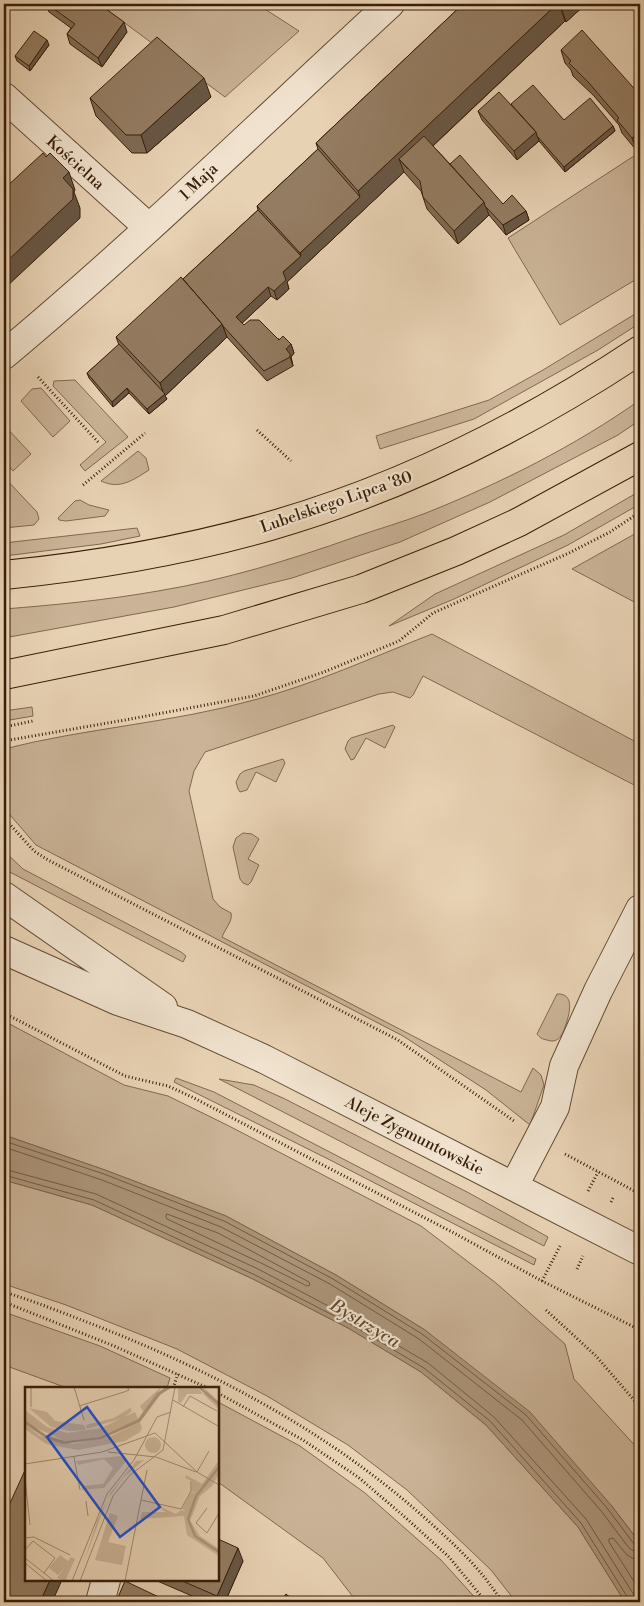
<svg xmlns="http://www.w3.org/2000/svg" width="644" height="1606" font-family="'Libre Bodoni',serif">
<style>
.green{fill:#cab397;stroke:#816850}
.water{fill:#ac957a;stroke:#7e654d}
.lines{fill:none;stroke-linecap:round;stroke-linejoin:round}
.shore{stroke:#725a42;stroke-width:1}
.minor-casing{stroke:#644b34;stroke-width:30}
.major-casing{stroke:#381e09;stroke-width:30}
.path{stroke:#381e09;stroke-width:3;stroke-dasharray:1 2.5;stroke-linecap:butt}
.minor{stroke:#f0e2ce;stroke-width:28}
.major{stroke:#e8d2b4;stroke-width:28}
.wall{fill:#7f6b54;stroke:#381e09}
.shaded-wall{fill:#685745;stroke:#381e09}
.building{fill:#947c62;stroke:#381e09}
.labels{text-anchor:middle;stroke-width:4.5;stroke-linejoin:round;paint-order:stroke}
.street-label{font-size:16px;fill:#381e09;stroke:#f0e2ce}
.water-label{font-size:18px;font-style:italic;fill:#614831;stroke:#f0e2ce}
.inset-river{fill:none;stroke:#ac957a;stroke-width:2.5}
.inset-road{fill:none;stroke:#a28a70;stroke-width:1}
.view{fill:#1d4ed8;fill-opacity:0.15;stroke:#1d4ed8;stroke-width:2.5}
.inset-edge{fill:none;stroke:#381e09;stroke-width:2.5}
</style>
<rect width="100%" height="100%" fill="#e8d2b4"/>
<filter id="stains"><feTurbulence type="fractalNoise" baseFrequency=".004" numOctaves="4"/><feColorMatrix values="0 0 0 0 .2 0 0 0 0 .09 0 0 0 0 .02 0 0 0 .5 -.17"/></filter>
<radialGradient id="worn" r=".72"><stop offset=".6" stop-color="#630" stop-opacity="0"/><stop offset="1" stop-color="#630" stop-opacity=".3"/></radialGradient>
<!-- green -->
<path class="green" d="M99,4H257L299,31L225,97Z
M640,152V277L560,325L508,238Z
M640,311V323L598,350L474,419L380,449L376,436L489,400L543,370Z
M75,380L128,437L85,471L80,465L106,442L53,386L54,381Z
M41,388L70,421L53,437L21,401L32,389Z
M640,400V420L618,435L490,502L400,542L292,578L174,607L4,638V609C55,605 107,600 158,591C225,580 290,560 355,537C378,529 403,522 426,513C501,483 575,446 640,400Z
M4,425L31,454L13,471L4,460Z
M138,451L146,458L149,470C133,480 120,490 101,481Z
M4,477L37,512L39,519L34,525L4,528Z
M640,491V504L568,545L454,599L389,626L435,594L564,535Z
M80,500L89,505L109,510L105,516L66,521L59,520L58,518L75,501Z
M137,528L140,536L101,544L4,556V543Z
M640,531V605L572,569Z
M432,634L640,744L637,752L640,754V788L423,676L413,695L410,698L393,692L379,694L205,752L194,771L189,791L213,899L220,907L231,913C233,921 225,929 222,937L521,1092L533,1068L541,1075L544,1085L530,1125L486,1090L403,1036L36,845L4,808V749C86,728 172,723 254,700C315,684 373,657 432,634Z
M32,707L33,716L4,721V711Z
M393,725L395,727L394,729L385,748L366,738L354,759L351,760L345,749L348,741L351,738Z
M283,759L285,763L276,782L256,772L247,790L240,792L238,789L236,782L240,774L244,771Z
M243,833L252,834L259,839L248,859L259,865L251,882L248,885L243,883L240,879L233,847L236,838Z
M4,851L23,869L181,952L186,956L183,962L4,869Z
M557,994C574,993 570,1011 567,1021C564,1031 560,1045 547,1040C542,1039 540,1038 537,1034Z
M4,1021L124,1085L168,1096L229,1126L421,1226L496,1283L565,1344L574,1379L640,1451V1543L611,1505L425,1330L336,1275L226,1216L105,1170L4,1135Z
M176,1078L214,1092L536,1259L534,1265L330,1160L174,1082Z
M219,1079L254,1085L285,1099L469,1193L548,1237L544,1246Z
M4,1180L92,1205L253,1279L348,1328L421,1372L486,1425L578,1527L625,1602H516L491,1570L407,1490L348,1445L267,1396L177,1349L66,1305L4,1284Z
M4,1312L100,1346L170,1378L167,1388H67L4,1365Z
M218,1402L300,1446L365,1493L441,1560L479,1602H357L323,1558L218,1482Z"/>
<!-- water -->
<path class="water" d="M4,1135L105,1170L226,1216L336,1275L425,1330L530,1412L611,1505L640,1543V1602H625L578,1527L486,1425L421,1372L348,1328L253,1279L92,1205L4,1180Z"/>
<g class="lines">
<!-- shore -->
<path class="shore" d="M4,1141L104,1174L224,1221L333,1279L422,1334L526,1415L607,1508L634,1544L640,1546
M4,1147L102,1180L221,1227L330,1284L419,1339L522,1420L602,1512L629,1548L634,1551L640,1552
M4,1169L96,1194L258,1269L353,1319L428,1363L494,1417L586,1519L634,1595L635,1602
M4,1175L94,1200L255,1275L350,1324L424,1368L490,1421L581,1523L628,1598L629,1602
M167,1214L218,1233L309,1282L310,1285L307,1286L261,1263L167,1219L166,1217Z
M640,1559H634L627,1555L613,1538L609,1539V1542L640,1591"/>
<defs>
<path id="minor" d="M4,97L148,227
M4,355C137,244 262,122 390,4
M4,896L163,1007
M4,950L118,1001L187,1024L264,1059L640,1251
M514,1186L555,1107L564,1066L598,991L640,909
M100,1602L106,1580"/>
<path id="major" d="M4,575C94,566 183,551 270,526C402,488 527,425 640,350
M4,675L224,630L361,589L456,551L519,522L640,456"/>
</defs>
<!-- minor casing -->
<use href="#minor" class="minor-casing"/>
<!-- major casing -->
<use href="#major" class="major-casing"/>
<!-- path -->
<path class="path" d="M38,377L99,443
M257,430L291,461
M83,485L145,433
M4,727L33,721
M4,741L125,720L254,696L324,672L399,641L433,613L569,553L610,532L640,512
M4,818L34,851L48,860L398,1040L514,1121
M4,1013L125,1076L168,1086L192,1097L454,1233L542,1281L636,1328L640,1329
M565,1154L640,1194
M588,1191L598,1172
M611,1202L614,1196
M577,1269L583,1256
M542,1281L560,1246
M4,1292C34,1301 63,1313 92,1324C213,1371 329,1432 426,1519C445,1536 464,1553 480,1572C488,1581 495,1592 503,1602
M4,1302L114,1346L208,1388
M546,1310L596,1356L640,1407
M173,1388L178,1374
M218,1393L303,1440L358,1477L406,1518L449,1557L486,1602"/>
<!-- minor -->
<use href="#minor" class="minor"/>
<!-- major -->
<use href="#major" class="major"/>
</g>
<!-- wall -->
<path class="wall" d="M46,4H99L127,32L102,67L70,44L67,34L71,28L49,12Z
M463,4H586L566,22L565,21L433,146L450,164L503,204L526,211L529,220L506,235L489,215L458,244L427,209L421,191L404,172L287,282L289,289L277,300L271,296L242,323L244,325L291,344L294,353L291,357L293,366L267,381L226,336L227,337L165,396L167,399L149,414L129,393L113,407L89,378L87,373L119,345L116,337L183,279L258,210L257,206L318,149L316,143Z
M632,4H640V13Z
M49,45L30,71L17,61L15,56Z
M561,50L640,95L637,151L622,133L619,125L594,96L573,76L571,70L565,63Z
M211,97L147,153H132L96,116L90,98Z
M478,111L613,126L615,131L565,172L539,141L517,160L482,120Z
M243,1561L225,1602H206L155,1580H218Z"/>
<!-- shaded-wall -->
<path class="shaded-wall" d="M557,4H559L565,21L408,169L399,159L404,172L287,282L289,289L277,300L274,291L283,272L301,256L300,253L360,197L358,191Z
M560,4H586L566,22Z
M124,22L127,32L102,67L98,58Z
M47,40L49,45L30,71L29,66Z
M204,78L211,97L147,153L141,135Z
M613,126L615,131L565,172L564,167Z
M536,132L539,141L517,160L514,151Z
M640,133V149L637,151L632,138Z
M69,172L75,190L74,192L80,208V218L4,289V264L63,178Z
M484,202L489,215L458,244L454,231Z
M526,211L529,220L506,235L503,225Z
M268,287L271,296L239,326L236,317Z
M222,324L227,337L165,396L167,399L149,414L147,409L164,395L160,383Z
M291,344L294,353L291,357L293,366L290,357L286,349Z
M127,388L129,393L113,407L112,402Z
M238,1548L243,1561L225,1602H219L217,1596Z
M50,1580H62L52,1602H40Z"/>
<!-- building -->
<path class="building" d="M47,4H99L124,22L98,58L67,34L75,24Z
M463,4H557L358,191L316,143Z
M634,4H640V10Z
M582,30L640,95V133L632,138L617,120L619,118L589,83L569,63L571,61L561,50Z
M34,31L47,40L29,66L15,56Z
M157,37L204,78L141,135H126L90,98Z
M533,85L564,120L590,98L613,126L564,167L537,136L536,132L511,104Z
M499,92L536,132L514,151L478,111Z
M424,136L484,202L454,231L423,197L420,181L399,159Z
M318,149L360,197L300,253L257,206Z
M43,153L46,157L50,153L69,172L63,178L73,189V199L4,264V189Z
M460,155L503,204L512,195L526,211L503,225L485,206L484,202L450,164Z
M258,210L301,256L283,272L286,280L274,291L268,287L236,317L244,325L250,320H259L279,340L283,336L291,344L286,349L290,354V357L264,371L223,326L222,324L183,279Z
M181,277L222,324L160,383L116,337Z
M119,344L165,394L147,409L127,388L112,402L87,373Z
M26,1468V1580H50L40,1602H4V1511L6,1512Z
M218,1539L238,1548L217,1596L180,1580H218Z
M125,1581L163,1599L161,1602H116Z
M286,1594L296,1602H280Z"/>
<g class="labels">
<!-- street labels -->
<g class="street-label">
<text transform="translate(76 162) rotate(42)" y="6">Kościelna</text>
<text transform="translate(198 181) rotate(-43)" y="6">1 Maja</text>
<text transform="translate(336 501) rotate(-19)" y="6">Lubelskiego Lipca '80</text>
<text transform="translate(415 1135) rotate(27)" y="6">Aleje Zygmuntowskie</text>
</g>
<!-- water labels -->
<g class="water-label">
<text transform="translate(365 1323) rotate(31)" y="6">Bystrzyca</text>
</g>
</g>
<!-- overview -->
<g transform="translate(25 1387)">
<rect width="194" height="194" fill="#e8d2b4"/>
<path d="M136,0L135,3L119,26L115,19ZM153,0H172L178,7L182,6L179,0L194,15V22L178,7H162L156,16L153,15ZM4,21L22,25L30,34L59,38L61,43L45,44L26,40ZM105,21L107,24L98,31L62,42L61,38L89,31ZM0,23L22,40L42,46L76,41L110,25L113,32L75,50L40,54L9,40L0,33ZM115,35L117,41L115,45L100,54L53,63L21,57L0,42V37L15,49L48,57L86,49ZM120 58a8 8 0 1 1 16 0a8 8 0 1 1-16 0ZM95,69L102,73L79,101L57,103V99L78,97L88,81L79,72L53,78L51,74ZM119,73L98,91L82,113L58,178L72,134L86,105L111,74ZM194,73V87L187,99L175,109L165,134L175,149L194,162V169L162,148L159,129L115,132L117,125H140L134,119L151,127L156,123L161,125L157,122L166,105L172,106L166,104L167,94L160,91L161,88L177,97ZM85,126L93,129L83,155L101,159L97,178L70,173ZM35,168L43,174L46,170L50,172L40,194L32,191L40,180L33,188L24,181Z" fill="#cab397"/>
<path d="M141,0H147L135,8L115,35L76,52L38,57L22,52L0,37V33L21,48L40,54L75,50L113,32L132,6Z" fill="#ac957a"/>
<path class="inset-river" d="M174,0L194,17M194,80L171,109L163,132L170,149L194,165"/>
<path class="inset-road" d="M6,0V20M49,0L59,33M148,13L193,39M54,19L99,5L104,3L102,0M158,20L165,9L192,24M83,65L131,70L171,85M49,70L55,103M0,77L77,65L130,46L172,85L194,98M172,85L184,64M0,92L5,138M116,113L156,122L166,104V94M61,114L63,129M182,121L171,136L182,146L194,126M0,151L9,150L45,168M0,163L8,154L30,171L19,186M0,171L29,194M0,176L22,194M47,194L82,107L109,73L132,30L146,25M55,194L88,109L105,88L138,63L150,0M100,194L122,83"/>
<path class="view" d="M62,20L135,120L95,150L22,50Z"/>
<rect width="194" height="194" class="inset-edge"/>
</g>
<!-- margin -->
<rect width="644" height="1606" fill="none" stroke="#e8d2b4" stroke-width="20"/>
<rect x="5" y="5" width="634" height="1596" fill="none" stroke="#381e09" stroke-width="2.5"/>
<rect x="10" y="10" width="624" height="1586" fill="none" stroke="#381e09"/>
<rect width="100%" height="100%" filter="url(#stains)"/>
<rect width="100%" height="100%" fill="url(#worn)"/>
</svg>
